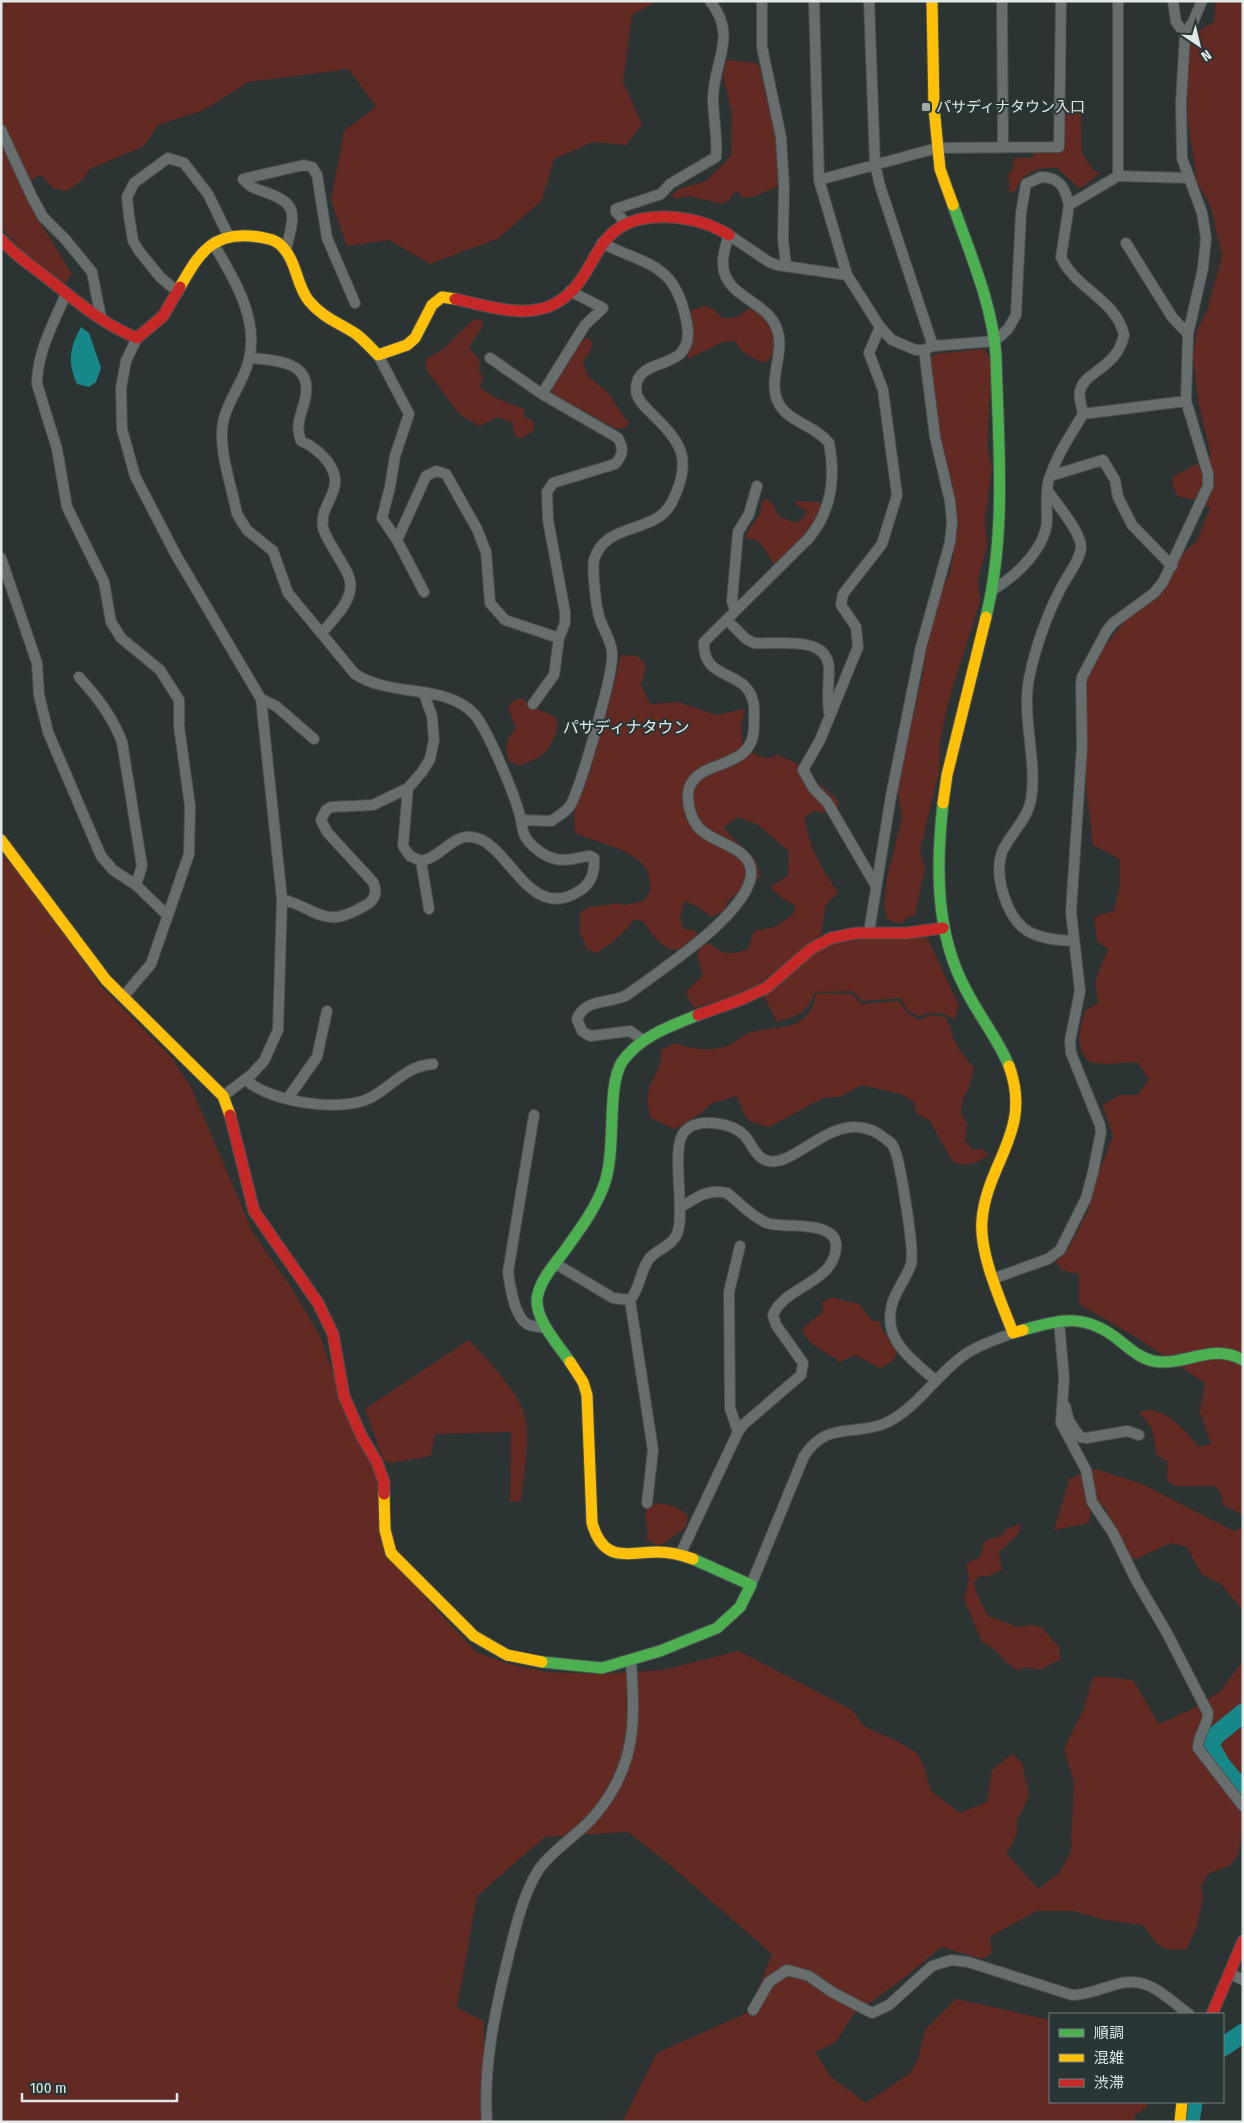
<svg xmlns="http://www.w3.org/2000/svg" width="1244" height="2123" font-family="'Fira Sans Condensed','Noto Sans JP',sans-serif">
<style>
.green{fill:#622a23}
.water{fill:#168889}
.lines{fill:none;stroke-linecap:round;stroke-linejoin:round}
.river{stroke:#168889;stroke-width:19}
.street-casing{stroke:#4a5050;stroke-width:12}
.fast-casing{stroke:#4a5050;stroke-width:13}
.slow-casing{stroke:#4a5050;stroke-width:13}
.jam-casing{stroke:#4a5050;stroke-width:13}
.street{stroke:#686e6e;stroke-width:10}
.fast{stroke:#4caf50;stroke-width:11}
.slow{stroke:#ffc107;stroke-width:11}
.jam{stroke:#c62828;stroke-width:11}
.poi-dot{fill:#a2a9a9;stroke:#293636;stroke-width:2}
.labels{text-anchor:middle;stroke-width:4;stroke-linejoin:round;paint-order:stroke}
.poi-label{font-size:15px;fill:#e1e9e9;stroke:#293636;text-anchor:start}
.neighbourhood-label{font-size:16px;fill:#e1e9e9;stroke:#293636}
</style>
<rect width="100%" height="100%" fill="#2c3333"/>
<!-- green -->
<path class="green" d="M1,1H657L632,15L623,82L642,124L626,145L593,142L554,159L542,200L499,238L430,264L389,240L347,246L331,200L344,131L376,107L349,69L248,82L204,110L158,125L144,146L90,169L80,182L67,191L54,189L41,175L34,178L26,191L41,224L72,274L64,284L31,261L1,227Z
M1216,1H1243V1515L1223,1505L1221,1494L1215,1486H1175L1168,1482L1167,1461L1156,1454L1152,1428L1139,1412C1164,1403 1185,1431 1199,1447L1211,1444L1200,1412L1205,1383L1136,1337L1079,1304V1274L1062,1270L1056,1262L1068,1249L1089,1209L1093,1188L1113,1136L1103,1105L1119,1095H1138L1149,1079L1137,1062L1106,1064L1089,1062C1074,1046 1080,1030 1085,1011L1098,1003L1095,982L1108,949L1097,941L1094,917L1114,911L1120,885V859L1093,845L1086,785L1085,681L1101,651L1125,621L1161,589L1183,553L1197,541L1210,508L1195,500L1177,496L1172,482L1173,477L1211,456L1198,400L1193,355L1197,331L1207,311L1222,256L1211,207L1197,182L1188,120L1187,38L1214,22Z
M727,60L756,63L760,67L761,75L778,139L779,186L753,197L742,198L739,192H734L729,200L723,204L689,196L675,199L672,194L679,189L706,181L731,156L732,113L723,76Z
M1061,106L1081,108L1082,153L1093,170L1100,173L1080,189L1057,168C1037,166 1024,172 1015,191L1009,192V172L1012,171L1014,158H1033V151L1062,150Z
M706,306L715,310L722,318H735L750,308C771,317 785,345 766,363C755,359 739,353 736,341L723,342L688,359L687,352L693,331L689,318L692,310Z
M474,319L482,320L483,326L469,347L480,362L479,369L483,378L480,387C492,398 508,403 524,409V416L534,422V430L523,438L515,437L513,423L498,417L479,426L459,414L426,369V359L442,350Z
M588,338L593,343L590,351L583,362L588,376L608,393L626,419L629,423L625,428L616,429L577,407L554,397L551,390L580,340Z
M984,349L992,360L987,445L992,468L985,519L987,546L978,580L980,601L948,703L940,742L939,771L920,851L925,868L915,915L906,918L903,923H896L887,919L884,905L887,878L902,818L898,793L899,777L921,683L929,635L939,598L950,572L958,526L955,497L940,432L928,359L936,354Z
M766,499L773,504L779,517L797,523L808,512L797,505L795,501L818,502L824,507C815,528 796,555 774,564L759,541L745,538C750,523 763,518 762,501Z
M621,655L638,656L646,666L641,685L650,704L678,702L716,715L745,709L741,726L743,746C755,754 764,762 778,755L808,769L812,781L821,785L838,800L839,807L829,813L813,811L805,817C808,847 822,868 838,893L826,904L821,935L750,991L696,1008L690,1002L686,992L703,975L697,955L701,946L710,943C722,956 732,955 748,949L754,931L775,927L793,915L795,905L783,899L770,887L788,876L789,851L758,825L738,817L724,827C737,849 757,848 760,877L727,901L725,911L711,917L699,907L684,901L680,919L684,929L694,930L698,936C693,940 687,946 681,949C666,955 651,933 644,922L634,919C624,934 611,944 596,953L587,949L580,932V912L591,907L620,903L624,905L644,901L651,889C650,884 649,875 647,870C633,848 597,843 575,833L574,816L577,800L591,771L595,739L607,713Z
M523,698C532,711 546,710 557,719C557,745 544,759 519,765L509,761C503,746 507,740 516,727L508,708L514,700Z
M1,853L31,886L100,985L172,1058L192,1089L253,1233L291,1287L320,1336L344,1404L378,1476L397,1548L426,1598L476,1652L506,1663L546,1672L599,1674L663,1670L739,1651L852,1710L865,1727L897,1741L918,1754L924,1767L931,1791L960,1813L987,1802L992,1770L1012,1754L1022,1763L1029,1795L1017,1821V1833L1007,1854L1038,1889L1059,1873L1071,1852L1074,1781L1064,1749L1084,1708L1093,1677H1109L1133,1680L1159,1724L1190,1710L1220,1692L1243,1660V1830L1238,1854L1231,1865L1208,1874L1201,1886L1203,1898L1197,1926L1187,1949C1159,1952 1158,1945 1143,1925L1105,1920L1073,1911H1036L990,1937L992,1953L983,1959L941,1947L909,1974L852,2016L836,2042L815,2052L831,2077L866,2103L910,2073L918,2059L925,2030L956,1999L1050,2020V2102H1148L1146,2108L1135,2115V2122H622L657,2053L749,2012L772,1954L670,1865L628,1832L545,1837L477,1896L457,2008L484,2021V2122H1Z
M926,935L959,1006L954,1020C944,1010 932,1012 919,1016L908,1011L901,998L862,1001L853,991L815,992C806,1015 799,1015 777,1022L764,996L825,945L863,939Z
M817,993L852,994L861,1004L899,1001L907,1013L919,1020L932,1015L945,1017C953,1029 950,1030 954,1040C959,1051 967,1059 974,1068L969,1088L963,1098L961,1113L967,1124L965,1140L972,1150L982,1149L989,1155C977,1163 968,1167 953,1162L930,1121L916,1113L914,1102L901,1094L862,1085L839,1097L823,1098L769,1127C743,1120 747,1120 737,1096L712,1103L700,1114L675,1129L651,1118C639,1080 663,1081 661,1050L675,1043C693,1050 712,1053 731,1044C738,1041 744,1034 751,1032C783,1025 807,1033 817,993Z
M833,1297C843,1302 854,1301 860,1305C864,1310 868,1317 873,1321H880C882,1338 894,1337 897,1353L893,1361L880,1368L855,1355L840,1362C828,1352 806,1345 802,1329L823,1312L822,1302Z
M469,1340C488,1361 517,1389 525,1417C531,1440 523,1477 521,1501L510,1502L511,1432L435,1434L431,1456L390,1463L383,1459L365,1409Z
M1096,1469L1142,1484L1234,1531L1243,1527V1611L1221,1584L1201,1574L1187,1547L1171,1543L1136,1559L1129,1556L1104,1506L1091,1510L1089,1523L1054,1530L1070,1478Z
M657,1503L674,1506L688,1515L686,1527L663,1544L656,1545L646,1539L648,1534L645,1512L650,1506Z
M1021,1524L1019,1533L999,1552L1002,1570L989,1576H979L974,1583L977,1594L988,1616L1018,1627L1032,1625L1041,1627L1059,1647L1060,1660L1039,1670L1026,1667L1019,1670C1003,1665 1000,1649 982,1642L964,1599L969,1579L966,1564L980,1557L984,1542L992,1538L1000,1537L1008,1528Z"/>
<!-- water -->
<path class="water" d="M81,327L89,333L101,368L96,382L89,387L77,384C67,362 70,347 81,327Z"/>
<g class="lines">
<!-- river -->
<path class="river" d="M1243,1713L1215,1736L1210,1745L1221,1765L1243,1791
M1223,2047L1243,2033
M1190,2122L1193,2102"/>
<defs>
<path id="street" d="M762,1V47L781,137L784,186L783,240L786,265
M814,1L819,180L847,275L880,327L892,340L916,350H924L933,346L995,341L1008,329L1016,315L1021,213L1026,184L1041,177C1060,177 1065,188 1069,205
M869,1L875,164L880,186L933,346
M1002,1L1003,146
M1118,1V176
M1173,1L1176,22L1185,34
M1,130L32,197L43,217L65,239L92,272L101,318
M819,180L937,148L1059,147L1061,1
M626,223L616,212V209L661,194L670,184L716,157C718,138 713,118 713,98C714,60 738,36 710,1
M213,243C236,283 265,327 244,374C236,393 223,410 222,431C221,458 232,488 237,514L247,530L273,551L288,593L355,674C391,698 447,683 475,715C488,731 513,791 519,812C522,820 521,830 526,838C532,847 545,857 556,859C567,862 579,857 590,856L594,858C595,872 591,884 579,891C528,924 509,841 472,837C453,834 440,858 421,861
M1126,243L1172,317L1188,334
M286,250C294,214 301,204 262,191C253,188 249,186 243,179L304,165L312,167L317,175L327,238L355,303
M178,292L161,278L139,251L133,241L129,216L127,197L134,183L168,158L184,163L208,194L229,237
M66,294C54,322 37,352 37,384L57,449L67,507L104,582L111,622L121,638L160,670L179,700V726L190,806L189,854L151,964L123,997
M137,338L126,361L121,388L122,429L135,476L176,555L261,699L276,706L314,739
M378,355L409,414L395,456L390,487L382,518L397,540L424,592
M251,358C285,361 317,364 303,407C299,420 296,428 301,441C313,446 321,453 328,462C348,490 319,502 323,527C324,534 329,541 333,548C347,573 360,583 341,610C334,618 329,626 321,633
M542,394L585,325L603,308L570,291
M1083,414C1082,406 1078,398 1080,391C1084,371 1117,369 1124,335C1116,299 1076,290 1061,257L1069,205L1118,176L1188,178
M1050,476L1103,460L1115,480L1118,497L1132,525L1172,566
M1047,490C1056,503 1082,533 1081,548C1079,563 1065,578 1059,592C1047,615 1035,649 1030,674C1020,714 1038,760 1031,799C1028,819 1010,834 1002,852C997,866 999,879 1003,893C1015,933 1034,939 1074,941
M397,540L426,476L436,471L446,474L477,529L486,552L490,603L505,620L559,638L565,623V612L548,520L547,492L553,483L615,464C623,455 624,449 618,438L542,394L490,358
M1,558L37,663L39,695L48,732L101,856L113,870L136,885L167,915
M994,589C1016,576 1045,549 1047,521C1047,507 1045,492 1049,479C1057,454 1071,435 1083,414L1186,401
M735,610L732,601L738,532L749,514L757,486
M727,620L746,639L754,643C778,645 828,634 829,669C829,685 826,700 830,716
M79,677C98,698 112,716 122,742L142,866L136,885
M424,694L432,716L434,740L430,759L422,772L408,788L403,846L410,856L421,861L429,909
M533,704L554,675L559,638
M521,820L551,821C558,816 567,812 571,804C581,785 615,670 612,652C611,639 602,628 599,616C596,606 592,570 594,560C605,521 656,535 672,502C694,458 681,442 649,411C643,405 636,398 636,389C636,364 665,367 680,354C689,345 689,331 686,319C674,262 647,266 602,243
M876,886L827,802L814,789L803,770L820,740L858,647L856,627L841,605L843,594L882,544L897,495L883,390L869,353L880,327
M282,899C322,911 324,930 366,905C375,900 378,892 373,882L327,832L321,820L326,810L331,807L373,805L408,788
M869,932L891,796L921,647L950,542L952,522L950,501L935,437L924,350
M643,1040L630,1031L590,1036L582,1031L577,1019C585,998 610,1004 627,995C659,971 745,916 751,876C754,848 717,845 701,830C694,824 691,815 689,807C688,800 687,795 689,788C701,756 755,773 754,724C754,717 755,708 753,701C745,668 702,682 704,642L809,538C831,511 836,478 829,443C816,426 789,422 779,404C766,381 786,353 777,329C767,300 725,298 723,265C722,255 726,244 729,235L769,262L777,265L847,275
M246,1080C270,1102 341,1113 370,1098C393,1086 405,1066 433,1064
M223,1096L251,1075L264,1061L278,1030L282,899L261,699
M288,1098L317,1057L327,1011
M534,1115L508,1272C510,1286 514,1316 527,1324C533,1327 541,1327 547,1328
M556,1264L613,1298L630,1300C640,1289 640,1271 649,1259C658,1248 674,1246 678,1231C685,1207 670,1146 685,1131C698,1117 732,1123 744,1135C751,1142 754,1154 763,1159C794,1176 837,1097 887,1140C890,1142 893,1145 894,1148C900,1160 915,1252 911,1264C904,1286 886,1298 891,1327C895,1349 921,1367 936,1381
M995,1278L1048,1259L1060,1250L1086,1198L1093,1172L1101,1132L1100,1125L1071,1053L1070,1041L1080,991L1071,912L1082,746L1081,684L1082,677L1106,632L1113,623L1154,593L1163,582L1208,486V474L1186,401L1188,334L1203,268L1206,238L1202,213L1182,158L1181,103L1185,34L1193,22L1202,1
M630,1300L653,1450L647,1503
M1059,1321L1064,1378L1061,1423L1086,1470L1092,1502L1113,1533L1136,1580L1167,1633L1208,1713C1208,1726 1198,1735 1198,1748L1243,1806
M1065,1406L1069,1421L1080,1437L1087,1438L1127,1431L1139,1435
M738,1432L730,1408L729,1292L740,1246
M680,1555L738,1432L744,1424L801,1375L803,1363L776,1325L773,1315C783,1289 825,1284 834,1257C848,1216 785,1230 767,1223C752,1217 740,1203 727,1193C708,1188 696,1198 681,1207
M751,1585L804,1456C828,1420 853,1437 886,1423C919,1407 937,1373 967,1353C981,1344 997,1339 1013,1333
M1229,1973L1243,1980
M753,2010L769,1982L787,1970L809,1976L832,1992L872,2013L889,2005L932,1966L951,1960L968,1962L1072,1995C1087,1995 1100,1989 1114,1985C1147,1974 1164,1996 1189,2014
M487,2122C483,2066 495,2011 508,1958C515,1929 523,1894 539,1869C554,1848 580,1834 596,1814C637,1764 635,1721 631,1661"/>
<path id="fast" d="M953,205C970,254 992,303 996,355C998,442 1007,531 986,617
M943,803C936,866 935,933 966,990C979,1016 998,1039 1009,1066
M1023,1330C1063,1319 1086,1313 1120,1341C1130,1349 1140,1358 1153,1361C1186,1367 1209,1342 1243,1360
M570,1362C558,1344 536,1321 537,1299C539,1282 553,1266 563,1253C578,1232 595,1210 604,1185C617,1151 606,1087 622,1062C639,1037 670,1026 698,1015
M542,1662L602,1668L660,1651L717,1628L740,1607L751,1585L693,1559"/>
<path id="slow" d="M932,1L934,108L940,169L953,205
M180,287C200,252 213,230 259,237C270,239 278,240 285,250C297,264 297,287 309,301C322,317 339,323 356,334C364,340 371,348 378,355L407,345L415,338L432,305L442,297L455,299
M943,803L947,775L986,617
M1,840L106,980L223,1096L230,1115
M1009,1066C1033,1131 987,1162 982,1220C979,1254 1001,1301 1013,1333L1023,1330
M570,1362L583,1382L587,1395L592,1523C604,1564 626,1552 658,1552C670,1552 682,1555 693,1559
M384,1494L385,1530L391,1553L474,1636L507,1655L542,1662
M1180,2122L1182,2102"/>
<path id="jam" d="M1,239C13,253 27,263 42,274C73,298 100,323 137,338L163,316L180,287
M455,299C483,305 522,318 550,306C604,283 584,214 667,217C691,218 709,223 729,235
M698,1015L740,1000L766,988L811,949L831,938L857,933H907L943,928
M230,1115L254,1211L318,1303L333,1334L344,1396L361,1435L377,1462L384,1482V1494
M1212,2014L1243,1941"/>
</defs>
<!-- street casing -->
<use href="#street" class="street-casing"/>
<!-- fast casing -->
<use href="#fast" class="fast-casing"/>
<!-- slow casing -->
<use href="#slow" class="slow-casing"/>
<!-- jam casing -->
<use href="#jam" class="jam-casing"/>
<!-- street -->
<use href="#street" class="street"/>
<!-- fast -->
<use href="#fast" class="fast"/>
<!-- slow -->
<use href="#slow" class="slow"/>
<!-- jam -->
<use href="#jam" class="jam"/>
</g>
<!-- markers -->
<rect class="poi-dot" x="921" y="102" width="10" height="10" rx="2.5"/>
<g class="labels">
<!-- poi labels -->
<g class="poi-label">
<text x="936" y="112">パサディナタウン入口</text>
</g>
<!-- neighbourhood labels -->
<g class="neighbourhood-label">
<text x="626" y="733">パサディナタウン</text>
</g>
</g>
<!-- border -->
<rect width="1244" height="2123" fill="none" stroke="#e1e9e9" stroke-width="5"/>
<!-- legend -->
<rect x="1049" y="2013" width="175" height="90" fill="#293636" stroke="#737e7e"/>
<rect x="1059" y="2029" width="25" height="8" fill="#4caf50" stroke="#737e7e"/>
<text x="1094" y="2038" font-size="15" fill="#e1e9e9">順調</text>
<rect x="1059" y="2054" width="25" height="8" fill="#ffc107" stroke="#737e7e"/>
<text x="1094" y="2063" font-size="15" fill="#e1e9e9">混雑</text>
<rect x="1059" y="2079" width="25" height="8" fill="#c62828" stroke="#737e7e"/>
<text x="1094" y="2088" font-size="15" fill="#e1e9e9">渋滞</text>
<!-- north arrow -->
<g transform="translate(1199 45) rotate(145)" stroke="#293636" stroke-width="4" paint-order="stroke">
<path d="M0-4L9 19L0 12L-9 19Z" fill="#e1e9e9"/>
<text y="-8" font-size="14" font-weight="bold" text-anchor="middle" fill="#e1e9e9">N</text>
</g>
<!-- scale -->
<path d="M22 2093v8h155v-8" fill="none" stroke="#e1e9e9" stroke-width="2.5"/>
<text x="30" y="2093" font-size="15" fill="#e1e9e9" stroke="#293636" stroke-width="4" paint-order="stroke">100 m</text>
</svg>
